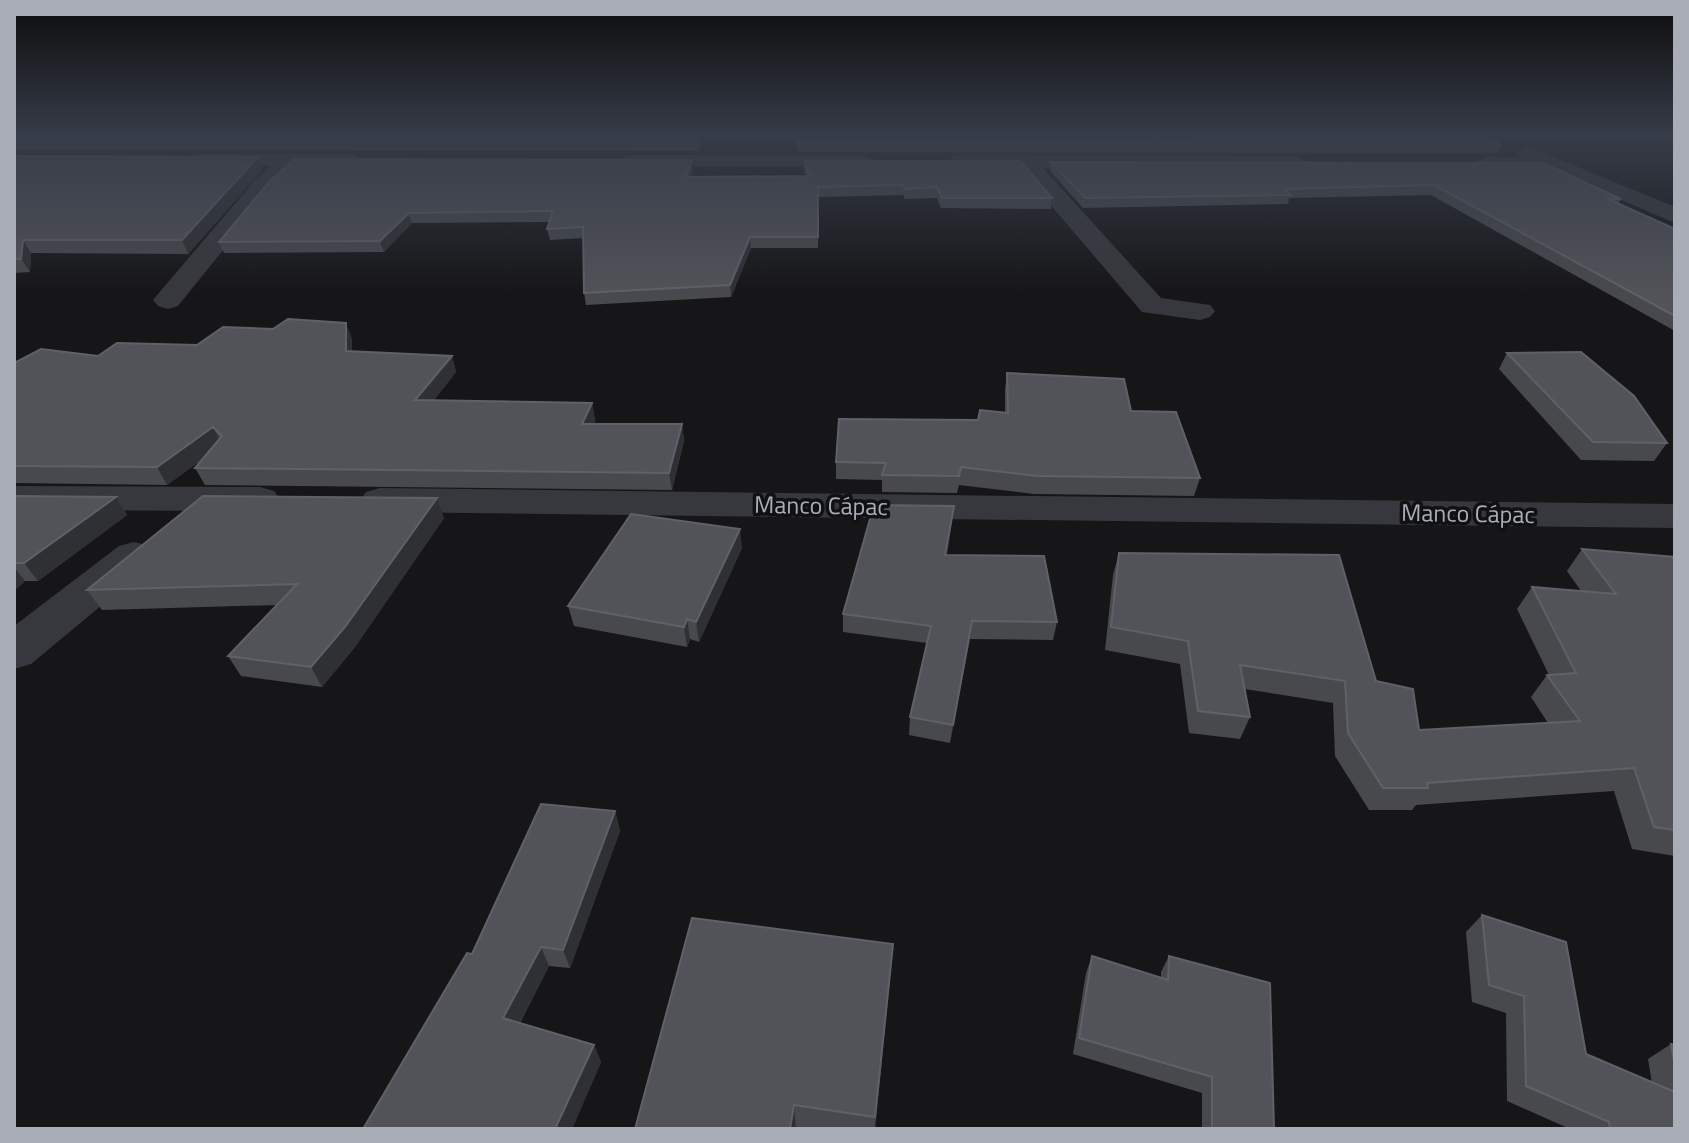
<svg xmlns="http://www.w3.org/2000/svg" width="1689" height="1143" font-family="'Titillium Web',sans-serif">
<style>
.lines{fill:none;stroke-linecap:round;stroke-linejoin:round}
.minor{fill:#37383d;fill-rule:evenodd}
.wall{fill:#47494d}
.shaded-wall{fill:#2f3033}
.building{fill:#525359;stroke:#5f6168;stroke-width:2}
.labels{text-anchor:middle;stroke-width:7;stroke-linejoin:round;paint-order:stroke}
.street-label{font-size:24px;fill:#a8adb8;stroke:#111113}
</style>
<rect width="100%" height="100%" fill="#161618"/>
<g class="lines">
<!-- minor -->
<path class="minor" d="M1527,146L1675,207V223L1549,169H1485L1474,163L1485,157H1520L1517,152Z
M201,154H352L363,160L352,166H296L272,189L178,306L168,309L158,306L153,300L158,294L256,179L271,166L193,165L190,160L193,155Z
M633,155H864L875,161L864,167L625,166L622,161L625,156Z
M961,155L1296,156L1307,162L1296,168H1043L1161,298L1210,305L1215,311L1210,317L1200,320L1142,312L1019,168L953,166L950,161L953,156Z
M14,486L260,487L274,491L280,499L274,507L260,511L14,510Z
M380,488L1675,504V528L380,512L366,508L360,500L366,492Z
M134,542L149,546L156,556L149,566L31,664L14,669V626L119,546Z"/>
</g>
<!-- wall -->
<path class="wall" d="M14,134H701L702,142L699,151L14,150Z
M792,134H1164L1171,139L1502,144L1498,153L798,152Z
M14,156L258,157L263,169L188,254L31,253L30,272L14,273Z
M692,160L693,170L691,177L806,176L804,170V161L1052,198L1051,209L941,208L937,198L905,199L903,195L819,197L818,248H751L731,297L586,305L584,293L583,238L550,240L547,229L549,222L412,223L384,252L224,253L219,242Z
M1051,162L1543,163L1621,199L1618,204L1675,229V331L1431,195L1289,198L1288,204L1083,208L1050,171Z
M352,339V351L452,356L456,372L434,400L592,403L595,420L594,424H682L684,441L672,490L205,485L195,468L204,458L167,485L14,483V363L98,356L197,345Z
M1507,353L1667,443L1654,461L1581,460L1499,369Z
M1007,373L1131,411L1200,478L1194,496L1034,494L959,485L957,493L882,492V480L836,479V462L1005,413V389Z
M14,496L116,497L127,515L38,581H25L14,591Z
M954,506L947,555L1057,622L1053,640L970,639L950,743L909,735L910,717L927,643L843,632V614Z
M444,518L355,647L322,687L241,676L228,656L277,605L102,610L87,590Z
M742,548L699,642L690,639L687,647L574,626L568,606Z
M1582,549L1675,557V856L1632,849L1614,791L1416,805L1412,810H1369L1335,756L1333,703L1245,689L1250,717L1240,739L1189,733L1180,664L1105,650L1113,575L1119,553L1376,681L1419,730L1548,723L1531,697L1547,675H1549L1517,609L1532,587L1581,591L1567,571Z
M615,811L620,831L570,968L549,966L520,1023L594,1045L601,1062L572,1129H363L472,954Z
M1482,915L1586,1054L1652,1083L1648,1059L1671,1044L1675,1045V1129H1570L1507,1101L1506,1013L1472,1002L1466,932Z
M1092,956L1161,978V972L1169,956L1274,1129H1202V1093L1073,1054L1086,973Z
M891,970L875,1129H804L796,1128V1129H635Z"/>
<!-- shaded-wall -->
<path class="shaded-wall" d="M701,134L702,142L699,151L698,141Z
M258,157L263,169L188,254L182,240Z
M692,160L693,170L687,187L686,177Z
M409,213L412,223L384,252L380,241Z
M750,237L751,248L731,297L730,285Z
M23,240L31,253L30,272L21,259Z
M346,323L352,339V367L346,351Z
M452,356L456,372L421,416L415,400Z
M592,403L595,420L586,441L582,424Z
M682,424L684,441L672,490L669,473Z
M213,427L222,444L167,485L157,467Z
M116,497L127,515L38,581L24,563Z
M437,498L444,518L355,647L322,687L311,667Z
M954,506L952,523L943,573L945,555Z
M740,529L742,548L699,642L696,622Z
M14,567L25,581L14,591Z
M687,619L690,639L687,647L684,627Z
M972,621L970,639L950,743L953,725Z
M615,811L620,831L570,968L563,950Z
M893,944L891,970L874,1129L875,1117Z
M541,947L549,966L513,1035L503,1018Z
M594,1045L601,1062L572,1129H555Z
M794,1105L796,1129H790Z"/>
<!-- building -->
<path class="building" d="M14,134H701L698,141L14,140Z
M795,134H1164L1171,139L1236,134H1480L1502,144L798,143Z
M14,156L258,157L182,240H23L21,259H14Z
M295,159L692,160L686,177L810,176L804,161H1020L1052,198H942L937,187L905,189L903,185L818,187V237H750L730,285L584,293L583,227L547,229L553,211L409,213L380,241L219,242L270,181Z
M1051,162L1543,163L1621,199H1608L1675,229V316L1434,185L1284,189L1291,195L1085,198Z
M288,319L346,323V351L452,356L415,400L592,403L582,424H682L669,473L195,468L222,436L213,427L157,467L14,466V363L41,349L98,356L117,343L197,345L223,327L273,329Z
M1581,352L1634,396L1667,443L1593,442L1507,353Z
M1007,373L1124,379L1131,411L1176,412L1200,478L1037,476L961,467L959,476L882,475L886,463L836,462L839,419L978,420L980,410L1008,413Z
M14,496L116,497L24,563H14Z
M203,496L437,498L345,627L311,667L228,656L297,584L87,590Z
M874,505L954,506L945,555L1044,556L1057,622L972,621L953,725L910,717L931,626L843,614Z
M631,514L740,529L696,622L687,619L684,627L568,606Z
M1582,549L1675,557V830L1654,827L1634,768L1427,783L1428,788H1383L1348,733L1345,681L1240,665L1250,717L1198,711L1188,641L1111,627L1119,553L1339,555L1376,681L1413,689L1419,730L1580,721L1547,675L1576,673L1532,587L1616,594Z
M541,804L615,811L563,950L541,947L503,1018L594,1045L555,1129H363L467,953L472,954Z
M1482,915L1566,942L1586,1054L1675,1092V1129H1610L1609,1122L1526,1086L1524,996L1489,985Z
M692,918L893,944L875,1117L794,1105L790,1129H635Z
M1092,956L1168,980L1169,956L1270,983L1274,1129H1212V1077L1079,1038Z
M1671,1044L1675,1045V1066Z"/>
<!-- sky -->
<linearGradient id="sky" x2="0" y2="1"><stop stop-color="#0c0c0d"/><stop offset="0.46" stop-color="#363c48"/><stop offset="1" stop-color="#363c48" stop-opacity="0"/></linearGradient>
<rect width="1689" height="294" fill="url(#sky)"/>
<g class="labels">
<!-- street labels -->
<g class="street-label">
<text transform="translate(821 506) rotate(1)" y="8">Manco Cápac</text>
<text transform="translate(1468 514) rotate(1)" y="8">Manco Cápac</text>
</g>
</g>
<!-- border -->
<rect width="1689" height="1143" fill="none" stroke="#a8adb8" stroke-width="32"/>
</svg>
